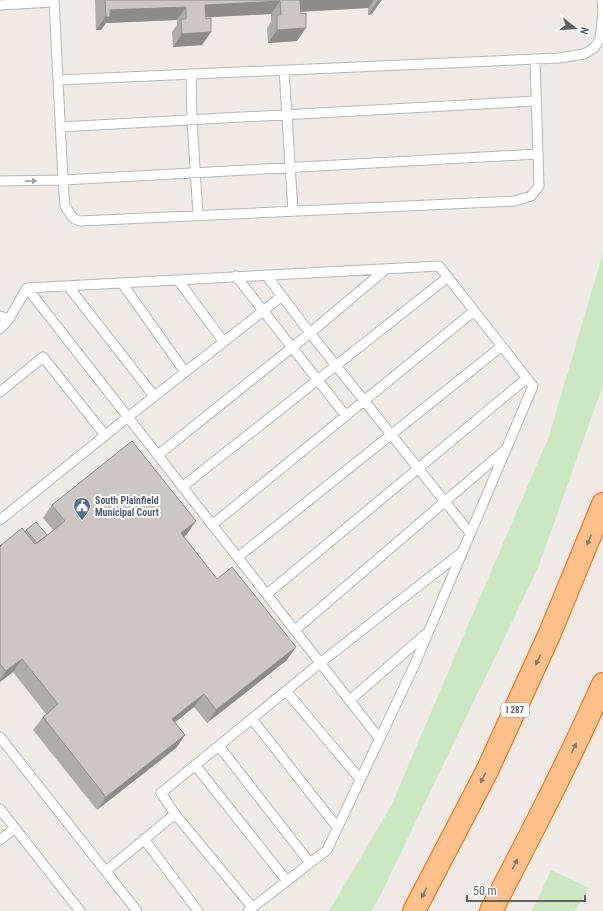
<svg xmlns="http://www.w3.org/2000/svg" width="603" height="911" font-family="'Roboto Condensed',sans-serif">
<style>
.green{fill:#cbe7c1}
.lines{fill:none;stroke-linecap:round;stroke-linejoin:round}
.lane-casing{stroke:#b2b7ba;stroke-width:11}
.highway-casing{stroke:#f46300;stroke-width:24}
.lane{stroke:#fff;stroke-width:9}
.highway{stroke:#ffc18c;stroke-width:22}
.wall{fill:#afaba9}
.shaded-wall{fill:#8f8b89}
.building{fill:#ccc7c4;stroke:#8f8b89}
.oneway{fill:#9da1a3}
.oneway2{fill:#857a6f}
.labels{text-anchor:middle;stroke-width:4;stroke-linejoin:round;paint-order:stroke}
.shield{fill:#fff;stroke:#8d9293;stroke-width:1}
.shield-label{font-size:9px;font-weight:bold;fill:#5c6365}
.service-label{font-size:10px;font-weight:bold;fill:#4e5e75;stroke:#fff;text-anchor:start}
</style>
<rect width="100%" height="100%" fill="#efeae5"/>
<!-- green -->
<path class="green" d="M603,253V385L538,568L380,896L371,911H329L391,806L549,436Z
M551,870L589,888L575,911H531L537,901Z"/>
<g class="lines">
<defs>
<path id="lane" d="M54,0L63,180L65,206L73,218L80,221L515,201L531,196L539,186L535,59
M0,5L54,2
M284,70L293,211
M191,74L192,120L198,215
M58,80L559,58L584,54L594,48L600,39L603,11L602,0
M60,127L536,101
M0,181L63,180L538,154
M266,275L310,333L470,533
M236,276L346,416
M178,280L223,341
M122,283L185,372
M68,286L154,396
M27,288L379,738
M0,316L9,319L27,288L439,266L533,386L414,666L327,850L248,911
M0,329L9,319
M0,392L43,357L105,435
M158,455L310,333L386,269
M182,487L448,277
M0,520L128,417L282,296
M212,525L474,311
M238,557L502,346
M267,594L527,378
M295,630L505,450
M286,691L360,779
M350,700L427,633
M252,719L337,827
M0,737L137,911
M219,746L310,863
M195,765L287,881
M0,809L80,911
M175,814L252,907
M144,839L198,911
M0,840L15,828
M106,871L175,814L161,793L320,663L462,552"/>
<path id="highway" d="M414,911L487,771L550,633L603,504
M491,911C530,836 569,761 603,684"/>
</defs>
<!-- lane casing -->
<use href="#lane" class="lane-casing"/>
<!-- highway casing -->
<use href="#highway" class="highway-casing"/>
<!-- lane -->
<use href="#lane" class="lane"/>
<!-- highway -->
<use href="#highway" class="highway"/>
</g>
<!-- wall -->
<path class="wall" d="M95,0H381L372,14L368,15V8L301,12L297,41L268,43L267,28L271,22V14L206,17L211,32L202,45L173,47L172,32L177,25V20L106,23L101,30H96Z
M52,505L187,534L184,537L217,579L287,660L207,723L194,707L175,722L185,735L176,748L97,810L33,730L43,717L46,714L13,672L0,682V546L25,531L26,530L47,535L53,530L43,518Z"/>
<!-- shaded-wall -->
<path class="shaded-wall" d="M299,0H374L368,8L291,12Z
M280,1L271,14L196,18L205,5Z
M378,1H381L372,14L368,15Z
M186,7L177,20L106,23L101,30H96L110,10Z
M306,28L297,41L268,43L277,30Z
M211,32L202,45L173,47L182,34Z
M196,521L187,534L172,547L181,533Z
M296,647L287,660L207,723L216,710Z
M22,659L13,672L0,682V680L6,671Z
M204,694L194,707L163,732L172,719Z
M185,735L176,748L97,810L106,797Z"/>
<!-- building -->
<path class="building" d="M105,0H300L301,14L306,13V28L277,30V15H281L280,1L205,5L206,19L211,18V32L182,34L181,19H186V7L110,10V17H106Z
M378,0H381V1H378Z
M132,441L196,521L181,533L217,579L232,567L296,647L216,710L204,694L172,719L185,735L106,797L43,717L58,704L22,659L6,671L0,664V546L22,528L35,544L45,537L65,521L52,505Z
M36,522L47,535L37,543L26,530Z"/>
<!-- one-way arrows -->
<defs><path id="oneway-solid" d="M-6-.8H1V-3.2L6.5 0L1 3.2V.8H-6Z"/></defs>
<use class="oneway" href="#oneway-solid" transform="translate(31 181) rotate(-1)"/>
<g class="oneway2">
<use href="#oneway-solid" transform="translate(589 540) rotate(112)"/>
<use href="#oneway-solid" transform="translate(538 660) rotate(115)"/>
<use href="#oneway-solid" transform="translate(574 748) rotate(-64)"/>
<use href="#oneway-solid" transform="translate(483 778) rotate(117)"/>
<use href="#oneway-solid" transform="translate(515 864) rotate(-63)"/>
<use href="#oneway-solid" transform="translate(424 893) rotate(117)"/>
</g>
<!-- icons -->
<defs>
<symbol id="civic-pin" viewBox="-11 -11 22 30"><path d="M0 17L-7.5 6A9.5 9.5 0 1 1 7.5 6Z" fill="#5c6f8a" stroke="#fff"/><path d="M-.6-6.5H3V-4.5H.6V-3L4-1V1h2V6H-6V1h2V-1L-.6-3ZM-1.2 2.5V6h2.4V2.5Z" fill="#fff"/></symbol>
</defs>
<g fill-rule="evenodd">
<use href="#civic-pin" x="72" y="496" width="20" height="27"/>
</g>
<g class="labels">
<!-- shield labels -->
<rect class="shield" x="501" y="703" width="28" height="14" rx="3"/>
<g class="shield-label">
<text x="515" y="713">I 287</text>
</g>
<!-- service labels -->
<g class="service-label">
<text x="95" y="504">South Plainfield<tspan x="95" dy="12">Municipal Court</tspan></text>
</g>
</g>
<!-- north arrow -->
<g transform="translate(575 28) rotate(107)" stroke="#ffffff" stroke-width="3" paint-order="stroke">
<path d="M0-3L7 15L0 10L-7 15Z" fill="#5c6365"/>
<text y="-6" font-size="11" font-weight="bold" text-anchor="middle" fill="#5c6365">N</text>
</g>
<!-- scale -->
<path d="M467 895v6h118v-6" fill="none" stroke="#5c6365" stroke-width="2"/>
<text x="473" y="895" font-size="12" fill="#5c6365" stroke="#ffffff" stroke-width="3" paint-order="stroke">50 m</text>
</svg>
